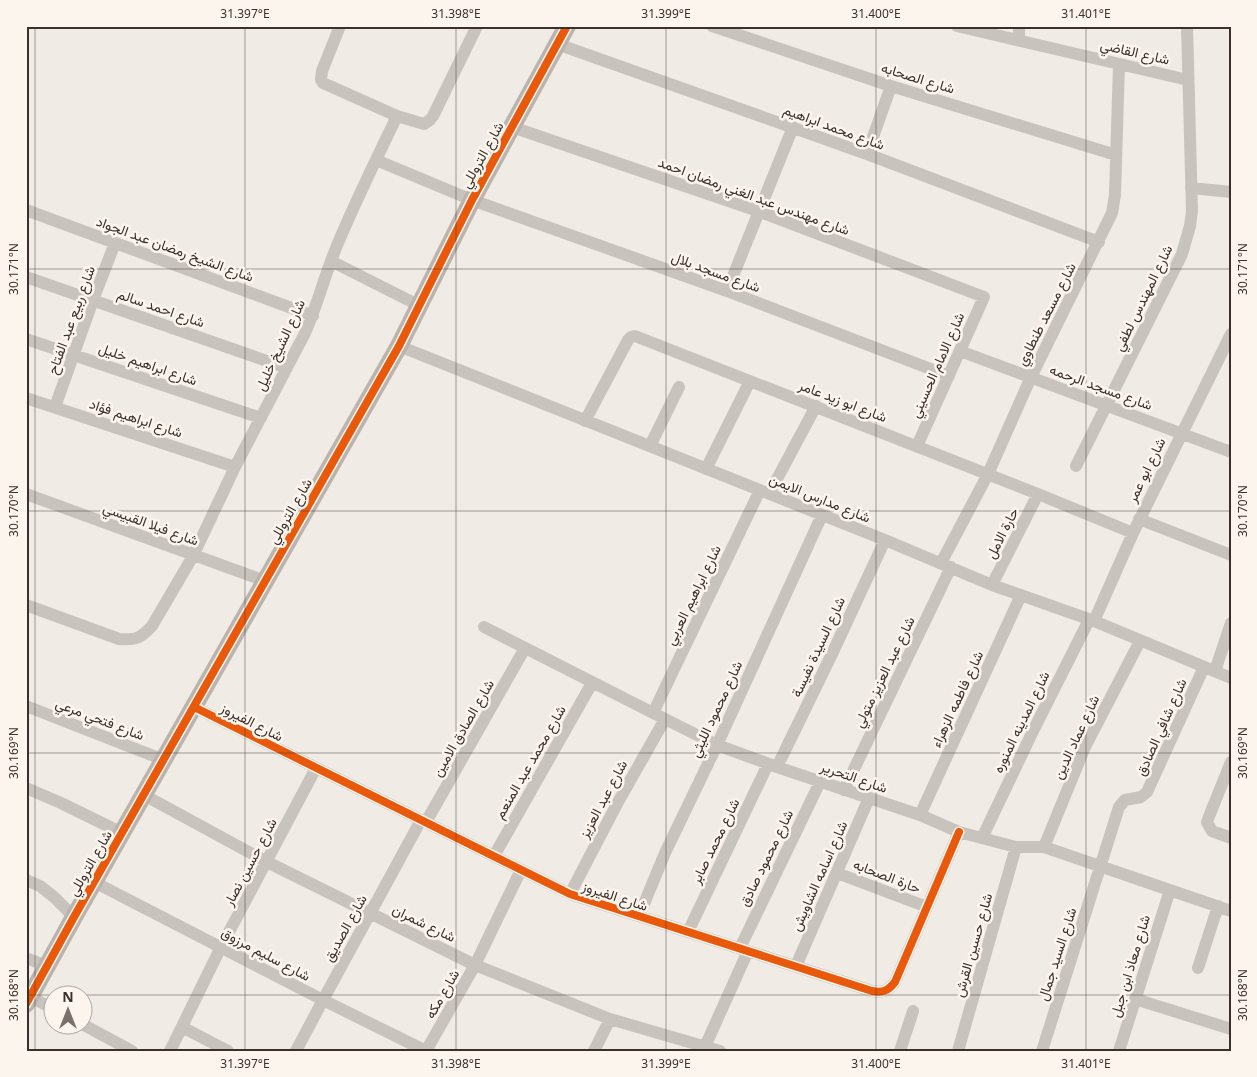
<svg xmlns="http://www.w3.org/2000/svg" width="1257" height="1077" font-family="'Noto Sans',Vazirmatn,sans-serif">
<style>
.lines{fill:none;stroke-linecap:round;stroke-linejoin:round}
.street{stroke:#c9c3be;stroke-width:12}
.secondary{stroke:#bab3ae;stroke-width:18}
.cycleway-casing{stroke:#fbf5ee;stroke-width:11}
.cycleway{stroke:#e8590c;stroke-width:8}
.ticks{fill:none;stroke:#3b302b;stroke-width:1;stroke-opacity:0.45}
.labels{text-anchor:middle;stroke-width:5;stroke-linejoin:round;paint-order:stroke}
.street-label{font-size:14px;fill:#3b302b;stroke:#fbf5ee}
.neatline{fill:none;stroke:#3b302b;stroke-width:2}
.ticks-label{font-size:12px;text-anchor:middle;fill:#3b302b}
</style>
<rect width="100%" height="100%" fill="#f0ebe5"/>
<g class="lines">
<!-- street -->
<path class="street" d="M340,26L322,71L321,80L323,83L397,116L424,124L430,120L433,116L477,26
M712,26L891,86L1116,155
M957,26L1188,80
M1019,40V26
M557,44L867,154L1099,242
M512,127L758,211L984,297L917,446
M867,154L891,86
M376,160L472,200L727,291L949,376
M1191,188L1231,192
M26,210L313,316
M331,261L418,305
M26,277L287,368
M727,291L793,127
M26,339L261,418
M399,346L885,540L992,585L1094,621L1231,678
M960,351L1231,452
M26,398L235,467
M55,407L93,300L115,243
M585,421L628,340L631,337L635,336L1038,494L1133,533
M650,446L679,387
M1076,466L1182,254L1190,226L1192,211L1187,26
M706,469L750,381
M26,494L265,581
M769,494L816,406
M1139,519L1231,555
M941,563L988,474L1031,377L1112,213L1115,195L1119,64
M992,585L1038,494
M26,605L119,639C136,640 140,639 152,626L193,556L235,467L304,335C317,307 324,277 336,248C354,204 376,160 397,116
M1094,621L1133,533L1231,334
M484,627L665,719L717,745L777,767L920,815L959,832L1016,847H1044L1231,911
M1215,671L1231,623
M26,706L164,760
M194,707L570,894L872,991C883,993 888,991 895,982L959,832
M653,713L760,490
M1231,762L1210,814L1207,822L1212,831L1231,838
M777,767L832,654L885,540
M26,788L61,803L122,833
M844,790L951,567
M144,795L267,862L475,965L610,1019L720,1051
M920,815L1021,595
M426,822L525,648
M982,838L1034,729L1089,620
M1044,847L1085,747L1140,641
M494,856L592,683
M837,873L927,907
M26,880L40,886L54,897L74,917
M94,882L323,1000L426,1051
M570,894L618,802L665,719
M639,916L665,853L717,745L822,515
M688,932L768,764
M740,948L820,782
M26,958L47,966
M796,966L869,798
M1198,968L1218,906
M30,997L52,1008
M1135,999L1231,1029
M82,1024L132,1051
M182,1027L228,1051
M170,1051L221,947L316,768
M296,1051L323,1000L421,820
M426,1051L475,965L521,870
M594,1051L610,1019
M703,1051L748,951
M900,1051L913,1011
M958,1051L1016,847
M1042,1051L1119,807L1125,800L1141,797L1147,792L1204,667
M1119,1051L1170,890"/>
<!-- secondary -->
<path class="secondary" d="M26,1004L74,917L399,346L472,200L567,26"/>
<defs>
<path id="cycleway" d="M194,707L570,894L872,991C883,993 888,991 895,982L959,832
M26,1004L74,917L399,346L472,200L567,26"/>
</defs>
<!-- cycleway casing -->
<use href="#cycleway" class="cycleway-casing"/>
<!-- cycleway -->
<use href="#cycleway" class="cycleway"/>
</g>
<!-- ticks -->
<path class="ticks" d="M35,26V1051M245,26V1051M456,26V1051M666,26V1051M876,26V1051M1086,26V1051M26,27H1231M26,269H1231M26,511H1231M26,753H1231M26,995H52M82,995H1231"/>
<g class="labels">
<!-- street labels -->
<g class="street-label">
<text transform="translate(1135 52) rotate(13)" y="5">شارع القاضي</text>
<text transform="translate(918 78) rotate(17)" y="5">شارع الصحابه</text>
<text transform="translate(834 127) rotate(20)" y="5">شارع محمد ابراهيم</text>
<text transform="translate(482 155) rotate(-61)" y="5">شارع التروللي</text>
<text transform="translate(754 196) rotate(20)" y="5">شارع مهندس عبد الغني رمضان احمد</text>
<text transform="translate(175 249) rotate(20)" y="5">شارع الشيخ رمضان عبد الجواد</text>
<text transform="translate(716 272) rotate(20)" y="5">شارع مسجد بلال</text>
<text transform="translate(1143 298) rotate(-64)" y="5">شارع المهندس لطفي</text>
<text transform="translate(161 308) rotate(19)" y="5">شارع احمد سالم</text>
<text transform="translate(1046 314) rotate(-63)" y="5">شارع مسعد طنطاوي</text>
<text transform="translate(71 320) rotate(-70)" y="5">شارع ربيع عبد الفتاح</text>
<text transform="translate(280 345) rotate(-65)" y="5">شارع الشيخ خليل</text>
<text transform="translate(148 364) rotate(19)" y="5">شارع ابراهيم خليل</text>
<text transform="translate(937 365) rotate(-66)" y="5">شارع الامام الحسيني</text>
<text transform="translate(1101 387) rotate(20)" y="5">شارع مسجد الرحمه</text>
<text transform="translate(843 401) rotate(21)" y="5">شارع ابو زيد عامر</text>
<text transform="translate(136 418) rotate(18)" y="5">شارع ابراهيم فؤاد</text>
<text transform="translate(1146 470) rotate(-64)" y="5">شارع ابو عمر</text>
<text transform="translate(820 498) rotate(22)" y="5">شارع مدارس الايمن</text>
<text transform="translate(290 511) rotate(-60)" y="5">شارع التروللي</text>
<text transform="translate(151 524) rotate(20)" y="5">شارع فيلا القبيسي</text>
<text transform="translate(1002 533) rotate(-63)" y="5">حارة الامل</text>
<text transform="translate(693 595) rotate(-64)" y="5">شارع ابراهيم العربي</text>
<text transform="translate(818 647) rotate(-65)" y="5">شارع السيدة نفيسة</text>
<text transform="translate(884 672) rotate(-64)" y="5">شارع عبد العزيز متولي</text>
<text transform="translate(957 699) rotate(-65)" y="5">شارع فاطمه الزهراء</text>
<text transform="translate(716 709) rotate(-65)" y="5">شارع محمود الليثي</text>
<text transform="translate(100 719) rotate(21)" y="5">شارع فتحي مرعي</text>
<text transform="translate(252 722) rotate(27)" y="5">شارع الفيروز</text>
<text transform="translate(1021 722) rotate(-64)" y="5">شارع المدينه المنوره</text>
<text transform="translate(1161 727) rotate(-66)" y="5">شارع شافي الصادق</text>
<text transform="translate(463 728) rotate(-60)" y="5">شارع الصادق الامين</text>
<text transform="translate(1076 737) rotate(-65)" y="5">شارع عماد الدين</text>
<text transform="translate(530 762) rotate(-60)" y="5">شارع محمد عبد المنعم</text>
<text transform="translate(854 777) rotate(19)" y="5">شارع التحرير</text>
<text transform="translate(603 799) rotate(-62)" y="5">شارع عبد العزيز</text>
<text transform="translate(715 841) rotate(-64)" y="5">شارع محمد صابر</text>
<text transform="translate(766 858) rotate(-64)" y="5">شارع محمود صادق</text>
<text transform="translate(250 862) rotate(-62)" y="5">شارع حسين نصار</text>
<text transform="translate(90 863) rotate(-60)" y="5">شارع التروللي</text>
<text transform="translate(819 876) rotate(-66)" y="5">شارع اسامه الشاويش</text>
<text transform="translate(887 876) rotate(21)" y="5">حارة الصحابه</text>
<text transform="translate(615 896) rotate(18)" y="5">شارع الفيروز</text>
<text transform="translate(424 923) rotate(26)" y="5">شارع شمران</text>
<text transform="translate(345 928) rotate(-61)" y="5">شارع الصديق</text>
<text transform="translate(973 945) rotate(-74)" y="5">شارع حسين القرش</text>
<text transform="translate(266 954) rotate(28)" y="5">شارع سليم مرزوق</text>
<text transform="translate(1057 954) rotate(-72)" y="5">شارع السيد جمال</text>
<text transform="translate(1130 966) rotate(-73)" y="5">شارع معاذ ابن جبل</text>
<text transform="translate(442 994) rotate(-60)" y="5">شارع مكه</text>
</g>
</g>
<!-- border -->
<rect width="1257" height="1077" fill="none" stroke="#fbf5ee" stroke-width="55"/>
<!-- north arrow -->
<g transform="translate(68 1010)"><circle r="24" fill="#fbf5ee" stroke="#aea6a0"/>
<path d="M0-4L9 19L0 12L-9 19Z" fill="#7a716c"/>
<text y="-8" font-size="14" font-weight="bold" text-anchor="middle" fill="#3b302b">N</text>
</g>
<rect x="28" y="28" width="1202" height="1022" class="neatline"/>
<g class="ticks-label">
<text x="245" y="18">31.397°E</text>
<text x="456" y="18">31.398°E</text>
<text x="666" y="18">31.399°E</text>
<text x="876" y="18">31.400°E</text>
<text x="1086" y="18">31.401°E</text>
<text transform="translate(14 269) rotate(-90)" y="4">30.171°N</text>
<text transform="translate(1243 269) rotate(-90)" y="4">30.171°N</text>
<text transform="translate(14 511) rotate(-90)" y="4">30.170°N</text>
<text transform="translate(1243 511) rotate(-90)" y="4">30.170°N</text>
<text transform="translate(14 753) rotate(-90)" y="4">30.169°N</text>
<text transform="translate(1243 753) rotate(-90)" y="4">30.169°N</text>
<text transform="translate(14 995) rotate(-90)" y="4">30.168°N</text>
<text transform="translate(1243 995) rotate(-90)" y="4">30.168°N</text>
<text x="245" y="1068">31.397°E</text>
<text x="456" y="1068">31.398°E</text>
<text x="666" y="1068">31.399°E</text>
<text x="876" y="1068">31.400°E</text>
<text x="1086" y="1068">31.401°E</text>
</g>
</svg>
